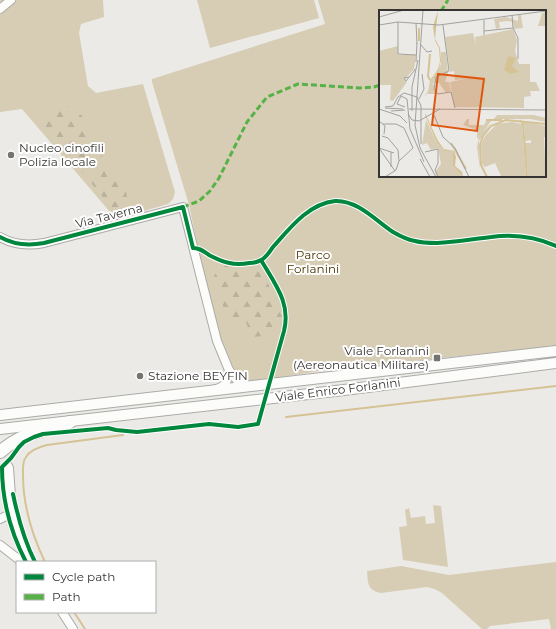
<svg xmlns="http://www.w3.org/2000/svg" width="556" height="629" font-family="Montserrat,sans-serif">
<style>
.green{fill:#d7cdb5;fill-rule:evenodd}
.forest{fill:url(#forest-firs)}
.lines{fill:none;stroke-linecap:round;stroke-linejoin:round}
.stream{stroke:#d5c396;stroke-width:2}
.minor-casing{stroke:#ababa8;stroke-width:10}
.major-casing{stroke:#ababa8;stroke-width:12}
.highway-casing{stroke:#ababa8;stroke-width:14}
.minor{stroke:#fcfcfb;stroke-width:8}
.major{stroke:#fcfcfb;stroke-width:10}
.highway{stroke:#fcfcfb;stroke-width:12}
.quiet{stroke:#56b246;stroke-width:3;stroke-dasharray:6 3;stroke-linecap:butt}
.cycleway-casing{stroke:#fff;stroke-width:6}
.cycleway{stroke:#00873e;stroke-width:4}
.poi-dot{fill:#757471;stroke:#fff;stroke-width:1.5}
.labels{text-anchor:middle;stroke-width:4;stroke-linejoin:round;paint-order:stroke}
.poi-label{font-size:12px;fill:#353432;stroke:#fff;text-anchor:start}
.street-label{font-size:12px;fill:#353432;stroke:#fff}
.park-label{font-size:12px;fill:#473600;stroke:#fff}
.inset-river{fill:none;stroke:#d5c396;stroke-width:2}
.inset-road{fill:none;stroke:#a2a19e;stroke-width:1}
.view{fill:#df570e;fill-opacity:0.15;stroke:#df570e;stroke-width:2}
.inset-edge{fill:none;stroke:#353432;stroke-width:2}
</style>
<defs>
<pattern id="forest-firs" width="22" height="20" patternUnits="userSpaceOnUse"><rect width="22" height="20" fill="#d7cdb5"/><path d="M5 1l3.5 6h-7zM16 11l3.5 6h-7z" fill="#b9b19c"/></pattern>
</defs>
<rect width="100%" height="100%" fill="#ebeae6"/>
<!-- green -->
<path class="green" d="M0,0H103L104,17L81,24L79,33L88,86L96,93L143,84L175,192L173,199L168,204L116,219L22,109L0,112Z
M197,0H314L319,18L210,48Z
M318,0H556V346L326,370L249,382L241,380L236,374L219,333L198,248L189,205L152,82V79L325,24ZM380,11H545V176H380Z
M433,505L441,506L448,567L403,560L399,527L407,526L405,510L409,508L411,518L425,516L426,524L435,523Z
M556,562V629H551L549,619L490,626L487,629H482L442,593C437,590 433,588 427,587L381,593C367,590 368,583 367,571L401,566L449,575Z"/>
<!-- forest -->
<path class="forest" d="M66,105L79,113L84,118L88,125L91,141L125,188C128,198 127,201 120,209L112,208L49,132L41,120L43,112L50,108Z
M225,266L249,267L265,275L270,289L274,305L282,316L275,330L269,335L253,337L249,331L246,322L230,320L226,314L213,278L217,271Z"/>
<g class="lines">
<!-- stream -->
<path class="stream" d="M286,417L556,386
M45,562C32,535 23,505 23,475C23,469 22,462 26,457C30,450 39,447 47,445L123,435
M74,612L85,629"/>
<defs>
<path id="minor" d="M0,9L11,0
M0,237C14,245 28,246 44,243L183,207L217,341L229,370L239,383L249,386
M216,389C227,386 227,381 229,370
M10,500L7,494L4,468L7,466H8L9,468L11,496C7,510 23,548 30,562
M0,519L12,513
M0,545L22,562
M62,612L73,629"/>
<path id="major" d="M0,415L556,351
M0,429L344,390L556,363"/>
<path id="highway" d="M0,452C11,442 25,435 39,431C50,428 61,429 70,422"/>
</defs>
<!-- minor casing -->
<use href="#minor" class="minor-casing"/>
<!-- major casing -->
<use href="#major" class="major-casing"/>
<!-- highway casing -->
<use href="#highway" class="highway-casing"/>
<!-- minor -->
<use href="#minor" class="minor"/>
<!-- major -->
<use href="#major" class="major"/>
<!-- highway -->
<use href="#highway" class="highway"/>
<!-- quiet -->
<path class="quiet" d="M441,11L448,0
M183,207L199,201L210,191L219,178L247,122L267,97L298,84L360,88L374,87L380,85"/>
<defs>
<path id="cycleway" d="M0,237C14,245 28,246 44,243L183,207L193,248C200,248 203,251 209,255C222,262 234,266 249,263C253,263 258,262 261,260C266,258 270,251 273,247C290,228 308,204 335,201C358,200 376,221 393,232C400,236 408,240 415,241C422,243 430,243 437,243C455,242 473,239 491,237C513,234 536,237 556,246
M13,494C18,518 24,540 35,562
M26,562C11,533 2,500 2,467L11,458L19,447L24,442L34,437L43,434L108,428L116,430L137,432L209,424L238,427L258,424L284,331C291,303 275,284 261,260"/>
</defs>
<!-- cycleway casing -->
<use href="#cycleway" class="cycleway-casing"/>
<!-- cycleway -->
<use href="#cycleway" class="cycleway"/>
</g>
<!-- markers -->
<g class="poi-dot">
<circle cx="11" cy="155" r="4"/>
<rect x="433" y="354" width="8" height="8" rx="2"/>
<circle cx="140" cy="376" r="4"/>
</g>
<g class="labels">
<!-- poi labels -->
<g class="poi-label">
<text x="19" y="152">Nucleo cinofili<tspan x="19" dy="14">Polizia locale</tspan></text>
<text x="429" y="355" text-anchor="end">Viale Forlanini<tspan x="429" dy="14">(Aereonautica Militare)</tspan></text>
<text x="148" y="380">Stazione BEYFIN</text>
</g>
<!-- street labels -->
<g class="street-label">
<text transform="translate(109 216) rotate(-14)" y="4">Via Taverna</text>
<text transform="translate(338 390) rotate(-7)" y="4">Viale Enrico Forlanini</text>
</g>
<!-- park labels -->
<g class="park-label">
<text x="313" y="259">Parco<tspan x="313" dy="14">Forlanini</tspan></text>
</g>
</g>
<!-- overview -->
<g transform="translate(379 10)">
<rect width="167" height="167" fill="#ebeae6"/>
<path d="M167,2V16H159L163,3ZM139,5H142L144,18L135,19L134,12L129,11L120,12L121,18L117,19L115,9L127,7L139,11ZM134,19L138,30L136,41L140,54H151V72H157L161,81H151L152,86L145,87V98L75,97L71,72L86,69L76,70L75,61L71,62L66,27L94,23L97,35L96,27ZM19,36V45H37L35,59L25,70L28,72L14,91L11,90L12,75H0V41ZM62,42H67L69,63L66,72H70L72,81L67,83L60,73H54L57,84H48L52,70L62,54ZM118,105H155L167,108V112L151,109H115ZM88,109H90V115H105L107,111H112L104,122L113,112L100,131L101,159L98,137L100,127L98,129V120L84,115ZM47,110L58,133L65,140L74,141V156L83,166L60,167L56,162L62,154L59,138L52,140L48,133L43,135ZM133,112L143,114L147,167L122,166L116,153L106,157L103,154L102,135L106,126L118,114ZM145,112L167,116V127H165L167,167H149L146,133H152V130L146,131Z" fill="#d7cdb5"/>
<path d="M96,53L99,57L95,68L89,58ZM125,73L130,78L143,79L139,84L132,85Z" fill="#d7cdb5"/>
<path d="M59,0L56,29L61,38L62,51L58,64L52,70L50,81L46,86V103L59,131L65,139L75,141L77,147L76,156L83,162L84,167L74,156V141H66L58,133L46,105V85L50,81L51,70L58,62L61,52L60,38L56,31L54,17ZM129,46L137,48L133,56L140,62L131,64L125,60Z" fill="#d5c396"/>
<path class="inset-river" d="M40,31V18M51,44L49,66L51,70M107,110H123M141,110L144,114L148,167M72,133L87,159M108,167L102,155L101,135L104,126L112,116L127,110L167,114"/>
<path class="inset-road" d="M44,0L36,115L41,138L57,167M133,5L134,18L139,28V49M0,7L25,0M105,10V25M19,12V44L37,45M37,13L38,34M0,15L19,12L60,15L167,1M64,15L70,61L57,67L55,79L59,84L72,82L76,98M105,21L134,18M42,35L48,42L53,41M37,52L38,33M30,67L25,68L27,71L35,61L36,59M40,89L45,79L43,64M6,97L14,96L19,87L25,83L38,87L42,96V134M26,97L18,94L22,86L28,89L31,119L45,152M6,98L24,99M0,99L21,106L28,113M30,99L167,100M12,101L26,100M33,101V77L39,50M29,104L33,110L40,111L61,99M55,105L64,127L76,138L90,167M0,111L6,116L5,124M4,114H17L25,118L34,138L20,151L17,160L6,167M3,126L9,128L19,140L20,151M0,138L16,161M0,138L15,143M12,142V157M46,142L59,139V153L56,160L59,167M41,149L51,167"/>
<path class="view" d="M59,64L105,69L98,121L53,115Z"/>
<rect width="167" height="167" class="inset-edge"/>
</g>
<!-- legend -->
<rect x="16" y="561" width="140" height="52" fill="#ffffff" stroke="#aeaead"/>
<rect x="24" y="574" width="20" height="6" fill="#00873e" stroke="#aeaead"/>
<text x="52" y="581" font-size="12" fill="#353432">Cycle path</text>
<rect x="24" y="594" width="20" height="6" fill="#56b246" stroke="#aeaead"/>
<text x="52" y="601" font-size="12" fill="#353432">Path</text>
</svg>
